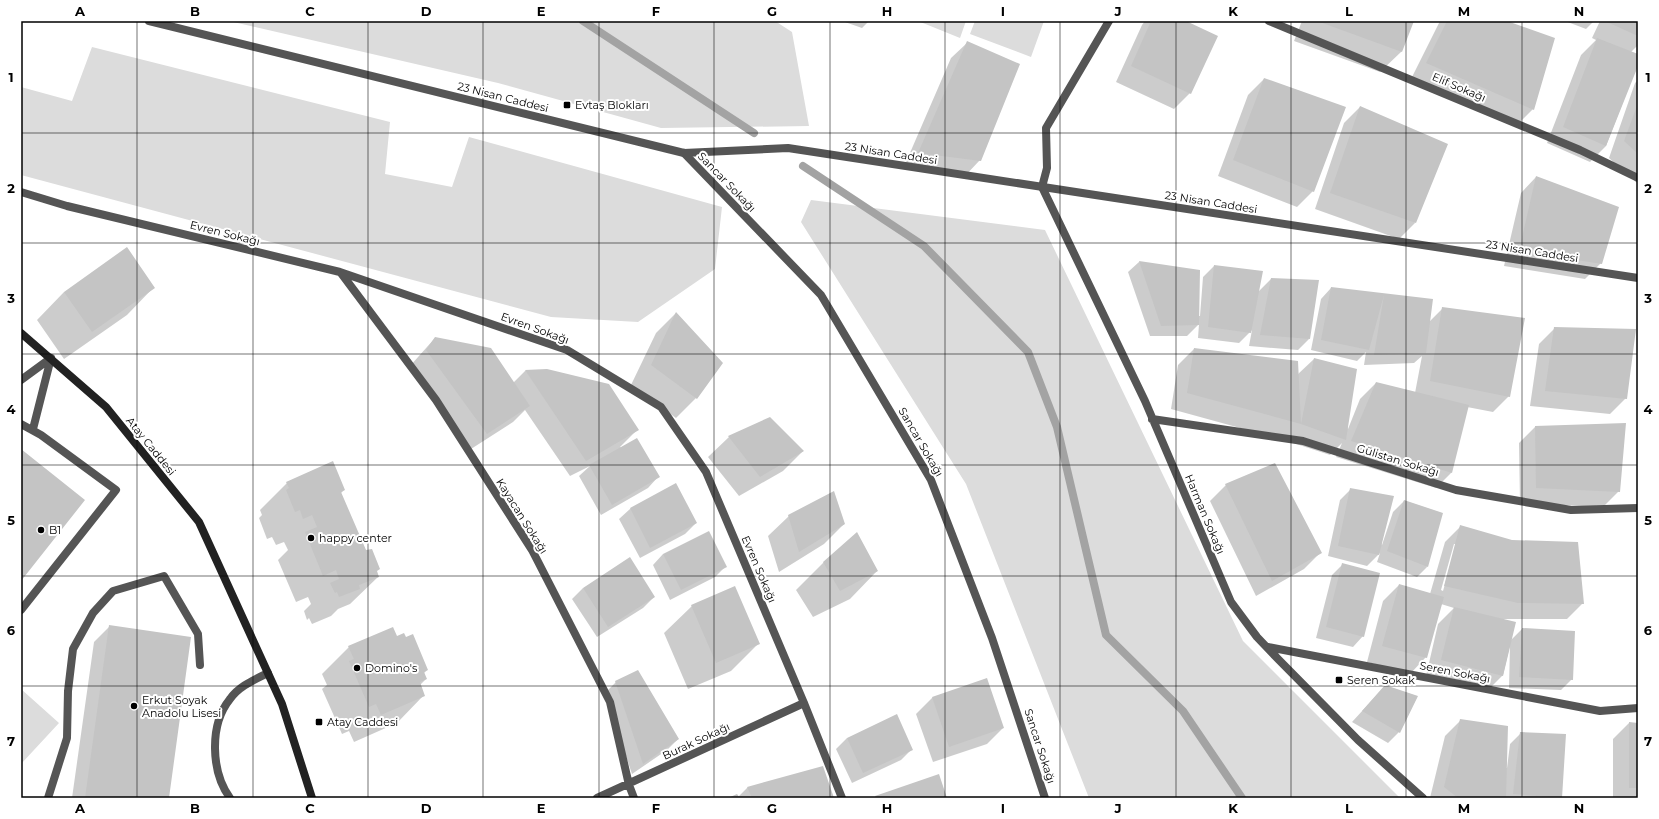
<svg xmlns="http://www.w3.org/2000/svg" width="1659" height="819" font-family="Montserrat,sans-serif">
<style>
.green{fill:#dcdcdc}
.shadow{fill:#0003;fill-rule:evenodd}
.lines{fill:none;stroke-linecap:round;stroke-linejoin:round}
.stream{stroke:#a3a3a3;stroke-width:8}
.building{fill:#c4c4c4}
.service{stroke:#555;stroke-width:8}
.minor{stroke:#555;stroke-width:8}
.tertiary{stroke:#555;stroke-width:8}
.secondary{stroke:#222;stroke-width:8}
.grid{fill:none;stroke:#000;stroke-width:1;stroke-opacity:0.55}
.poi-dot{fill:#000;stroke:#fff;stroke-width:1.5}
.labels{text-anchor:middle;stroke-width:4;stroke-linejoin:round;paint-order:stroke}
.street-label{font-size:11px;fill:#000;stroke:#fff}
.poi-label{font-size:11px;fill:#000;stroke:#fff;text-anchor:start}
.neatline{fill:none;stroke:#000;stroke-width:1.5}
.grid-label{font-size:13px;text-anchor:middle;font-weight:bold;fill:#000}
</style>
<rect width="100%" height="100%" fill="#fff"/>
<!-- green -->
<path class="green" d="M229,21H775L792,32L809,126L661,128L498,83Z
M918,21H966L960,38Z
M975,21H1044L1031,57L970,34Z
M92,47L390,122L385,174L452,187L469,137L722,207L715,269L638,322L551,317L21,175V87L72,101Z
M811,200L1045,230L1243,641L1400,798H1089L966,484L801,222Z
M21,689L59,723L21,764Z"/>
<!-- shadow -->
<path class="shadow" d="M842,21H869L862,28Z
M1145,21H1184L1190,93L1174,109L1116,82L1142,25Z
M1302,21H1413L1401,52L1380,72L1294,41Z
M1440,21H1504L1533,109L1517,125L1411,79Z
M1565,21H1594L1586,29Z
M1600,21H1638V45L1631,52L1638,55V63L1606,146L1590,162L1547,143L1581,55L1596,40L1592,38Z
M967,43L980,160L964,177L903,169L951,58Z
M1264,79L1313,191L1297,207L1218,176L1248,95Z
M1638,80V184L1609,158L1635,83Z
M1360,107L1415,223L1399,239L1315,209L1344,123Z
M1536,177L1601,263L1585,279L1504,266L1521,193Z
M1139,262L1199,271L1198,316H1200L1203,277L1214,266L1258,292L1271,279L1309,339L1298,350L1249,346L1252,330L1239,343L1198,338L1199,324L1187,336H1150L1128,272Z
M154,287L127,315L64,359L37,320L64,292Z
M1331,288L1432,300L1429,322L1443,308L1509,396L1493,412L1467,407L1451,473L1436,488L1336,457L1342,443L1330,455L1284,440L1171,409L1178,365L1194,349L1297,375L1314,359L1348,429L1360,399L1376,383L1415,393L1422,356L1414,363L1364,365L1366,352L1357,361L1311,350L1321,299Z
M676,313L696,398L676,418L631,385L656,333Z
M1555,328L1626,398L1610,414L1530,406L1539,344Z
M435,338L513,383L525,371L547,370L637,430L620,447L658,477L648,488L601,515L579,476L590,466L570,476L525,410L513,422L471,449L410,366Z
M1535,427L1619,491L1603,507L1520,503L1519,443Z
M729,437L803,451L783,471L739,496L708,457Z
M287,483L344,490L340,494L378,577L350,604L338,609L331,616L312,624L309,618L307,620L304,611L311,604L308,597L296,602L278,560L288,550L284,542L276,545L272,537L267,539L259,518L262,515L260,510Z
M676,485L696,523L685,534L640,558L619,519L630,509Z
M1226,485L1320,553L1304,569L1256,596L1210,501Z
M1351,489L1382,545L1393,512L1404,501L1427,567L1417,577L1377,562L1380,553L1367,566L1328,556L1340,500Z
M789,516L844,524L824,544L779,572L768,536Z
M1461,526L1583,603L1567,619H1503L1511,640L1522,629L1572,679L1561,690L1509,688L1510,645L1503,675L1487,691L1426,676L1438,624L1454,608L1441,604L1426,657L1411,673L1367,662L1383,601L1399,585L1430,594L1445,542ZM1454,544H1456L1443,591L1441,590Z
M663,554L726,566L715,577L670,600L653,565Z
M824,562L877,571L850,599L813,617L796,590Z
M1343,564L1363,636L1353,647L1316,638L1332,575Z
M583,588L654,597L643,608L597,637L572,599Z
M692,606L759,643L731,671L688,689L664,633Z
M110,626L168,798H72L94,642Z
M397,638L427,670L424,673L426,679L420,685L424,695L397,723L354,742L349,731L342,734L322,689L327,685L322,674L349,647Z
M986,679L1003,728L987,744L933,762L916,714L932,698Z
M616,682L678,739L667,750L632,774L605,693Z
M1385,686L1417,697L1399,732L1388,743L1352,722Z
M1461,720L1506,768H1507L1510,744L1521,733L1564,735L1561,798H1430L1445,736Z
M1629,723L1638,724V798H1613V739Z
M847,738L912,749L901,760L852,783L836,749Z
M822,767L833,798H730L738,797L747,788Z"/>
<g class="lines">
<!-- stream -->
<path class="stream" d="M583,21L754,133
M803,166L924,246L1028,352L1057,427L1106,635L1183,711L1242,798"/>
</g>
<!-- building -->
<path class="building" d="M1151,21H1186L1218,36L1191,94L1131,66Z
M1317,21H1414L1402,52Z
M1447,21H1507L1555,38L1534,110L1426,63Z
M1608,21H1638V36L1607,22Z
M1597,38L1638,54V66L1606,146L1563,127Z
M967,41L1020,64L981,161L918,153Z
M1264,78L1346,107L1314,192L1233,160Z
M1638,103V154L1624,141Z
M1360,106L1448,144L1416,223L1330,193Z
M1536,176L1619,207L1602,264L1519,251Z
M127,247L155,288L92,332L64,292Z
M1139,261L1200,270L1199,325L1161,326Z
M1214,265L1263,271L1251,333L1208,327Z
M1271,278L1319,280L1310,339L1260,335Z
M1331,287L1433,299L1426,353L1374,355L1384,295L1369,350L1321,340Z
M1442,307L1525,318L1510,397L1430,381Z
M676,312L723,363L697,399L651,365Z
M1554,327L1636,329L1627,399L1545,391Z
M435,337L491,348L530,406L487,434L426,350Z
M1194,348L1298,361L1301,424L1187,393Z
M1314,358L1357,369L1346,440L1301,424Z
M547,369L609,384L639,430L586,461L525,370Z
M1376,382L1469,405L1452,473L1351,441Z
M770,417L804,451L760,477L728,436Z
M1626,423L1620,492L1536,488L1535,426Z
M637,438L660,477L612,505L589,465Z
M21,449L85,500L21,581Z
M333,461L345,490L341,492L366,550L372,549L380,569L377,571L379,577L359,585L360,589L339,597L337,592L335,593L330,583L339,579L336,570L323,576L305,532L317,527L312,515L303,519L300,510L295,512L286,490L289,488L286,482Z
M1275,463L1322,553L1272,581L1225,484Z
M676,483L697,523L650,548L630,508Z
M1350,488L1394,496L1379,555L1338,546Z
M834,491L845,524L799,552L788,515Z
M1404,500L1443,513L1428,567L1387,551Z
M1460,525L1512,540L1578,542L1584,604L1518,603L1444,586Z
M709,531L727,567L681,590L663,554Z
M857,532L878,571L840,591L823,562Z
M630,557L655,597L608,627L583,588Z
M1342,563L1380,573L1364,637L1326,627Z
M1399,584L1444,597L1427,658L1382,646Z
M735,586L760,644L716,663L691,605Z
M1454,607L1516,622L1503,676L1441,660Z
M109,625L191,637L169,798H85Z
M393,627L397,636L404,633L406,637L413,634L428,670L424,672L427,679L420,682L425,696L381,715L376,704L369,707L349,661L354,659L348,646Z
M1522,628L1575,631L1573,680L1519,677Z
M638,670L679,739L643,764L615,681Z
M987,678L1004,728L949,747L932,697Z
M1385,685L1418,696L1400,733L1362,711Z
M897,714L913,750L863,773L847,738Z
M1460,719L1508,726L1506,798H1458L1444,787Z
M1629,722L1638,723V788H1629Z
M1520,732L1566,734L1562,798L1513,794Z
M823,766L834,798H752L747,787Z
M939,774L947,798H876L875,796Z
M737,794L740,798H728Z"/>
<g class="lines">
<!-- service -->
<path class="service" d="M21,380L51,358
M21,424L41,435L116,490L21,610
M33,429L51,358
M48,798L67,738L68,691L73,649L93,613L113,591L164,576L198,634L200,665
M230,798C211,772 209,725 230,699C239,686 254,680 268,673"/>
<!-- minor -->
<path class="minor" d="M1109,21L1046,128L1047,168L1042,187L1145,401L1231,602L1257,637L1279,660L1358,740L1423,798
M1269,21L1580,150L1638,178
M684,153L821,295L931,480L992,638L1045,798
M21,192L67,206L340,272L567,350L661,407L706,472L804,703L842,798
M341,273L436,400L532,550L610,702L629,785L634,798
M1152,419L1303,441L1456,490L1571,510L1638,508
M1268,647L1600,711L1638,708
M597,798L804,703"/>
<!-- tertiary -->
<path class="tertiary" d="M149,21L684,153L788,148L1638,278"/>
<!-- secondary -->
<path class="secondary" d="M21,333L106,407L199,522L282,704L312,798"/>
</g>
<!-- grid -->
<path class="grid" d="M137,21V798M253,21V798M368,21V798M483,21V798M599,21V798M714,21V798M830,21V798M945,21V798M1060,21V798M1176,21V798M1291,21V798M1406,21V798M1522,21V798M21,133H1638M21,243H1638M21,354H1638M21,465H1638M21,576H1638M21,686H1638"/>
<!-- markers -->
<g class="poi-dot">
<rect x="563" y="101" width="8" height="8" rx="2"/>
<circle cx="41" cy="530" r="4"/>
<circle cx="311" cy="538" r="4"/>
<circle cx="357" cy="668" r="4"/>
<rect x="1335" y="676" width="8" height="8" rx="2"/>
<circle cx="134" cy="706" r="4"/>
<rect x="315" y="718" width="8" height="8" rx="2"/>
</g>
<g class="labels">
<!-- street labels -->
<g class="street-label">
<text transform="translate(1459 87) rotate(23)" y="4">Elif Sokağı</text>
<text transform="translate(503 97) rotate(14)" y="4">23 Nisan Caddesi</text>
<text transform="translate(891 153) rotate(9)" y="4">23 Nisan Caddesi</text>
<text transform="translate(727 182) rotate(46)" y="4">Sancar Sokağı</text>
<text transform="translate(1211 202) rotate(9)" y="4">23 Nisan Caddesi</text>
<text transform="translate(225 233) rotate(14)" y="4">Evren Sokağı</text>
<text transform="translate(1532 251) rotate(9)" y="4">23 Nisan Caddesi</text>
<text transform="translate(535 328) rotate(20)" y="4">Evren Sokağı</text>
<text transform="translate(921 442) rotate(60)" y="4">Sancar Sokağı</text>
<text transform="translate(151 446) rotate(51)" y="4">Atay Caddesi</text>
<text transform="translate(1398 460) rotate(17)" y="4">Gülistan Sokağı</text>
<text transform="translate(1205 514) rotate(67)" y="4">Harman Sokağı</text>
<text transform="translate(522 516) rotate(58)" y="4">Kayacan Sokağı</text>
<text transform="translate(759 569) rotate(67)" y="4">Evren Sokağı</text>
<text transform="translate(1455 672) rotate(11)" y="4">Seren Sokağı</text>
<text transform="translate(696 741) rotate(-25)" y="4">Burak Sokağı</text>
<text transform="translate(1040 746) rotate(72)" y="4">Sancar Sokağı</text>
</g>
<!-- poi labels -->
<g class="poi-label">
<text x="575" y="109">Evtaş Blokları</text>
<text x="49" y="534">B1</text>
<text x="319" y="542">happy center</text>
<text x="365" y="672">Domino's</text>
<text x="1347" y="684">Seren Sokak</text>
<text x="142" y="704">Erkut Soyak<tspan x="142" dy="13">Anadolu Lisesi</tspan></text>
<text x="327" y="726">Atay Caddesi</text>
</g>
</g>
<!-- border -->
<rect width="1659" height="819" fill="none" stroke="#ffffff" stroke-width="44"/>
<rect x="22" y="22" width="1615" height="775" class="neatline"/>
<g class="grid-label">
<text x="80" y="16">A</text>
<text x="195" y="16">B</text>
<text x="310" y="16">C</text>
<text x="426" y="16">D</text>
<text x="541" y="16">E</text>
<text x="656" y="16">F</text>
<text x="772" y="16">G</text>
<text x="887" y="16">H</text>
<text x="1003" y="16">I</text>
<text x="1118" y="16">J</text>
<text x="1233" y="16">K</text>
<text x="1349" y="16">L</text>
<text x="1464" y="16">M</text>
<text x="1579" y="16">N</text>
<text x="11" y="82">1</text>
<text x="1648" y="82">1</text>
<text x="11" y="193">2</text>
<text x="1648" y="193">2</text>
<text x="11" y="303">3</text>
<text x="1648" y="303">3</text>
<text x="11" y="414">4</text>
<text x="1648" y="414">4</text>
<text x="11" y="525">5</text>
<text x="1648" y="525">5</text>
<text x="11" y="635">6</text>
<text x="1648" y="635">6</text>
<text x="11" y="746">7</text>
<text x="1648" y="746">7</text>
<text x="80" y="813">A</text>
<text x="195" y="813">B</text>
<text x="310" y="813">C</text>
<text x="426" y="813">D</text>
<text x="541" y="813">E</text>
<text x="656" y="813">F</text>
<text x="772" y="813">G</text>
<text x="887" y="813">H</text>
<text x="1003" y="813">I</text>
<text x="1118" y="813">J</text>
<text x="1233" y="813">K</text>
<text x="1349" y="813">L</text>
<text x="1464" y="813">M</text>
<text x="1579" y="813">N</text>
</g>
</svg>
